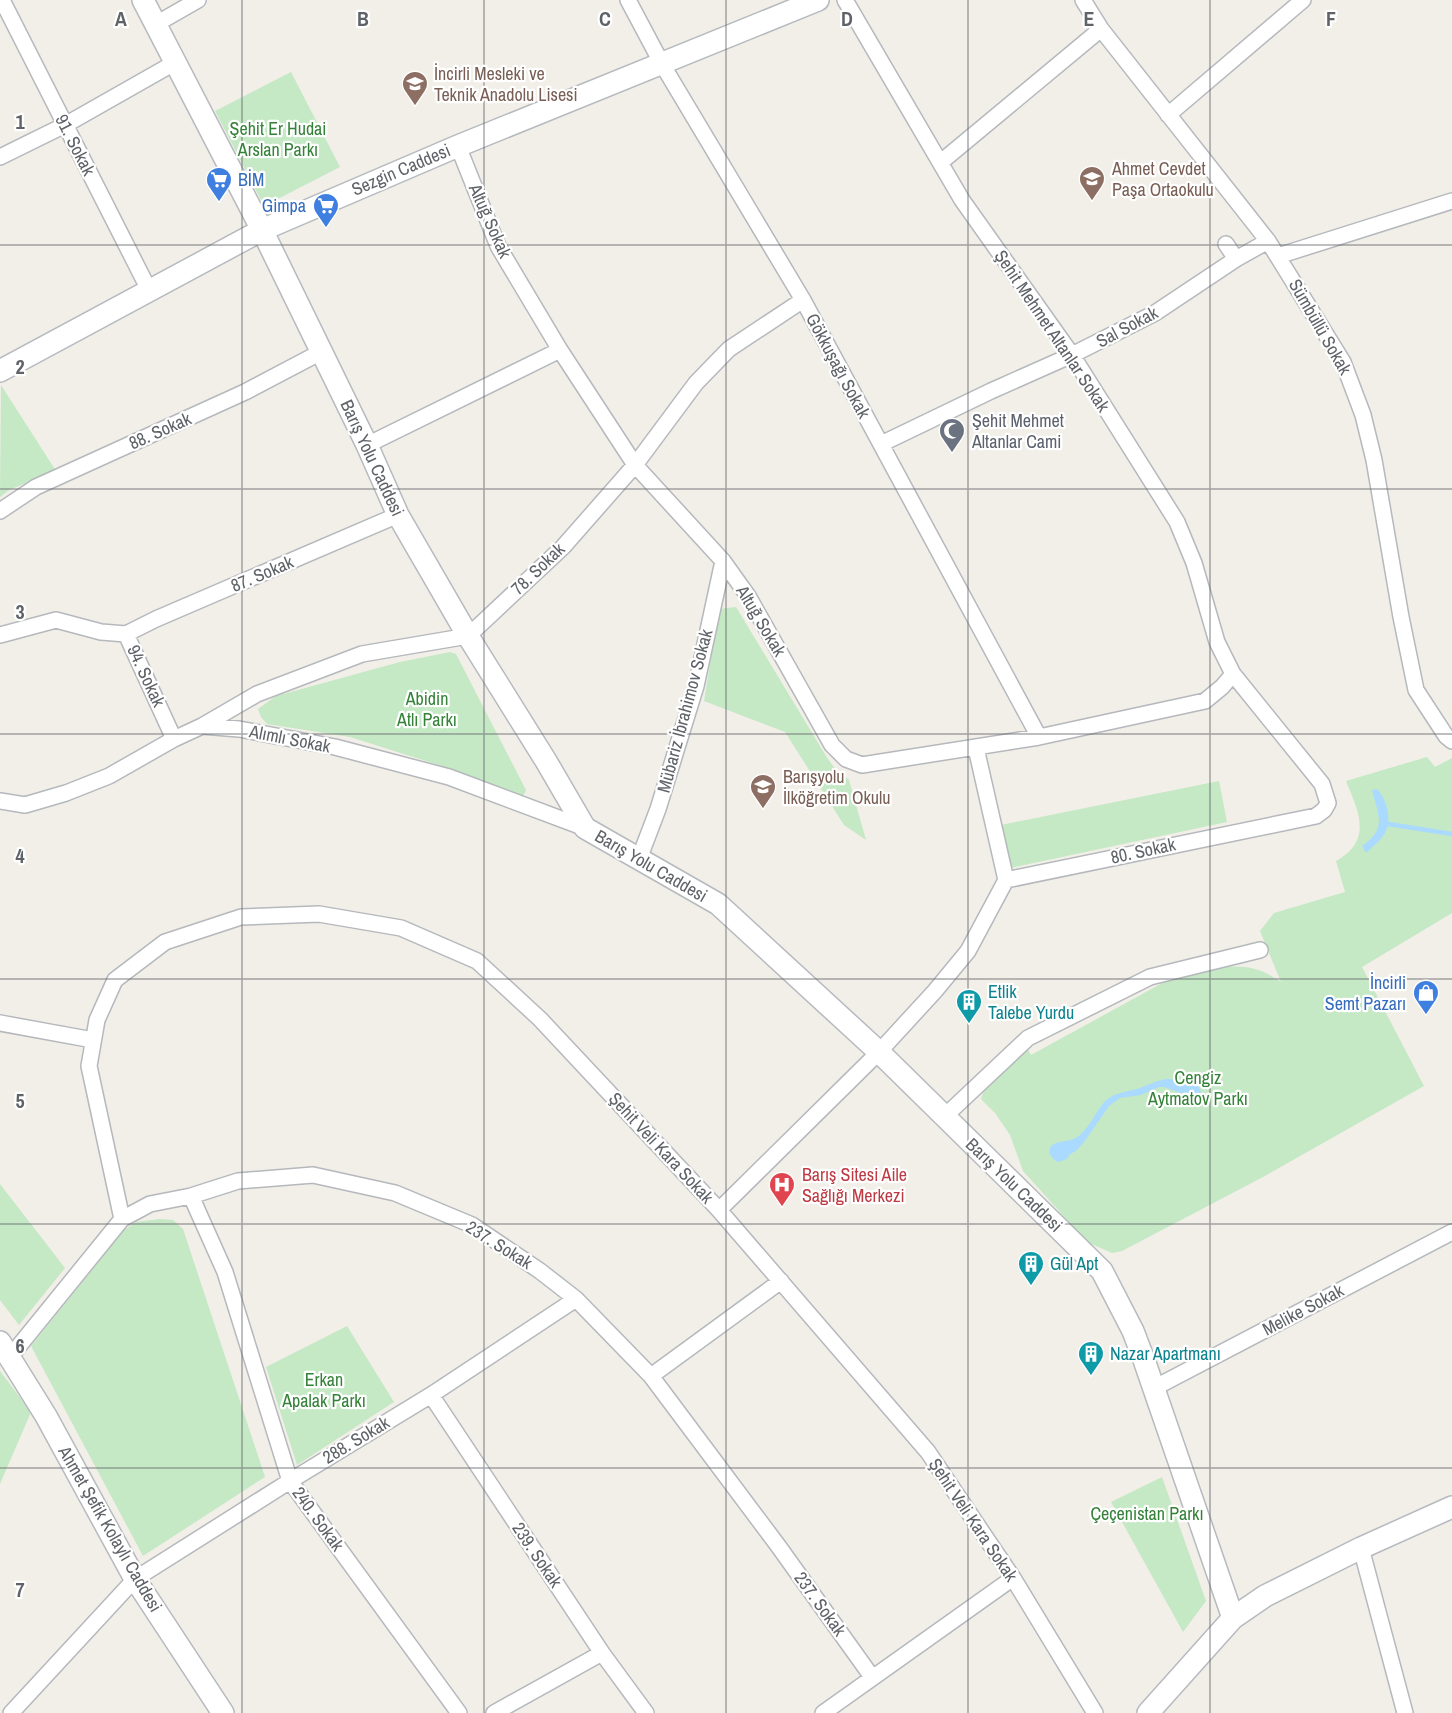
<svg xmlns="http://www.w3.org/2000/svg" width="1452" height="1713" font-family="'Archivo Narrow',sans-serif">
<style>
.green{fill:#c5e8c5}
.water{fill:#aadaff}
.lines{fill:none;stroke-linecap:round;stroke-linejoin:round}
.stream{stroke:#aadaff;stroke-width:4.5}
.street-casing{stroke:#b5b8bc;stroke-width:18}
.secondary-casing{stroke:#b6babf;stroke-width:24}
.street{stroke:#fff;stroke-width:15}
.secondary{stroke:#fff;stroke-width:21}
.grid{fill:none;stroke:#5f6368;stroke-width:1.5;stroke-opacity:0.55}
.labels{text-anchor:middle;stroke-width:4.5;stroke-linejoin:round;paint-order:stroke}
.education-label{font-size:18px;fill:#785e54;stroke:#fff;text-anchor:start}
.park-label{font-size:18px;fill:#348238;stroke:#fff}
.street-label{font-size:18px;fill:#5f6368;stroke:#fff}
.shop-label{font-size:18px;fill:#366cbe;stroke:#fff;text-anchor:end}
.worship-label{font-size:18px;fill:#5b616d;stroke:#fff;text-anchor:start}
.culture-label{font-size:18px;fill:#0d838f;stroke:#fff;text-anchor:start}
.health-label{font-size:18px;fill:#be3a42;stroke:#fff;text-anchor:start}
.grid-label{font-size:20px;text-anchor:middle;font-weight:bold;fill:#5f6368;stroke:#fff;stroke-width:4.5;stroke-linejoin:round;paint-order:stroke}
</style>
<rect width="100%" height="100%" fill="#f1efe8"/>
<!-- green -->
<path class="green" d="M291,72L340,167L264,206L215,111Z
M1,385L56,471L9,490L0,497Z
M736,607L826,756L833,766L849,780L866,840L844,825L785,732L704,701L719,609Z
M450,652L456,654L526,790L523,797L448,768L350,737L267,724L261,717L258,709L276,696L400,662Z
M1427,757L1435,767L1452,758V913L1362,967L1424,1086L1263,1177L1122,1251L1112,1253L1087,1242L1023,1171L1010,1135L995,1113L981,1099L986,1085L1026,1046L1031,1055L1166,981C1193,971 1226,962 1255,969C1264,971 1273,977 1281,982L1260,931L1274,913L1345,892L1336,861C1373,840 1359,813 1346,781Z
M1219,781L1227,822L1010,868L1001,825Z
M0,1184L65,1268L19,1325L0,1300Z
M159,1219L173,1220L183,1229L265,1477L143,1556L31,1346L124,1230L136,1222Z
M347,1326L394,1402L297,1465L266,1367Z
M0,1371L31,1412L0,1484Z
M1162,1477L1206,1601L1183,1632L1111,1502Z"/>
<!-- water -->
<path class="water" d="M1377,789C1386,798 1392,819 1386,831C1382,840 1373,846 1366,853L1362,846C1388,828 1378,815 1372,790Z
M1167,1079L1183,1080L1199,1087L1201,1093L1195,1098L1187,1092L1181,1093L1164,1087H1159L1141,1095L1120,1098L1109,1106L1084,1142L1076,1151L1070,1154L1067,1159L1058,1162C1051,1159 1045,1149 1054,1144C1060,1140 1071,1143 1080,1135C1089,1127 1095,1114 1102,1105C1113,1091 1126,1093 1140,1088C1149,1085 1157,1080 1167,1079Z"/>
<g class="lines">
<!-- stream -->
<path class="stream" d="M1388,824L1452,834"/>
<defs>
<path id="street" d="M2,0L149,290
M628,0L662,64L803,300L1039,737
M1083,0L1101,29L1268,241L1343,362L1363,415L1374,460L1401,617L1416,690L1446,736L1452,741
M156,24L198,0
M1168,115L1303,0
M458,146L498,246L560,350L635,465L723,561L748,596L832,745L846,759L862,765L1039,737L1205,701L1222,687L1233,674
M0,157L65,125L176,62
M941,162L1101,29
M1226,244L1236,259
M1278,256L1452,201
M881,444L991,391L1072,355L1155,313L1236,259L1268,241
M367,445L560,350
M0,511L36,487L245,392L321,352
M126,634L156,619L398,515
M0,635L56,620L101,632L126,634L174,739
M202,726L257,694L362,654L468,636L563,547L635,465L696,383L729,349L803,300
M976,748L1006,880
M0,801L25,805L66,793L109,776L174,739L202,726L239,729L335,747L449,777L585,828
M639,859L658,809L696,686L723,561
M0,1023L93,1040
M944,1117L1028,1038L1150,977L1260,950
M191,1196L225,1272L290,1481L459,1713
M719,1210L879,1052L935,991L968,951L1006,880L1316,816L1324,810L1328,803L1322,784L1233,674L1217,642L1194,563L1177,522L1072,355L962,200L845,0
M122,1219L89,1066L97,1020L115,980L165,942L241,917L319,914L401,928L477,961L540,1019L719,1210L928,1452L1013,1578L1095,1713
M10,1357L122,1219L150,1204L191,1196L238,1181L313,1175L395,1193L472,1225L540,1271L576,1299L651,1376L779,1547L872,1677
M651,1376L781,1281
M1154,1388L1452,1232
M431,1395L602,1653L646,1713
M1361,1548L1405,1713
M11,1713L135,1579L290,1481L431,1395L576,1299
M494,1713L602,1653
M823,1713L1013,1578"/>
<path id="secondary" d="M143,0L262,230L367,445L398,515L468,636L546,761L585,828L718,904L879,1052L1102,1271L1133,1331L1144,1360L1233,1618
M0,371L262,230L458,146L818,0
M0,1342L46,1416L135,1579L223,1713
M1148,1713L1233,1618L1265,1596L1361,1548L1452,1507"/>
</defs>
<!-- street casing -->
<use href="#street" class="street-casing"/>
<!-- secondary casing -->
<use href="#secondary" class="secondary-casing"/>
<!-- street -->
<use href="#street" class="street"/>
<!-- secondary -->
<use href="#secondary" class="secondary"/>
</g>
<!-- grid -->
<path class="grid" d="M242,0V1713M484,0V1713M726,0V1713M968,0V1713M1210,0V1713M0,245H1452M0,489H1452M0,734H1452M0,979H1452M0,1224H1452M0,1468H1452"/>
<!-- icons -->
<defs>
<symbol id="school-pin" viewBox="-11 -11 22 30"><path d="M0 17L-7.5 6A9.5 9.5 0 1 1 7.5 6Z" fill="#8d6e63" stroke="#fff"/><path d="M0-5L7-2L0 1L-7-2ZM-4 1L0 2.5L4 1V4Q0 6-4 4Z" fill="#fff"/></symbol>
<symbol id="supermarket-pin" viewBox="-11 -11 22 30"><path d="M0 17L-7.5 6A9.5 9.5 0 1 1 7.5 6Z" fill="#3f7fe0" stroke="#fff"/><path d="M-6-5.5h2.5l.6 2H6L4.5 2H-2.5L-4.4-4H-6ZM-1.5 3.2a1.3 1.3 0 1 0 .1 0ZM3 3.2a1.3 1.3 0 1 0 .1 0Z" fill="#fff"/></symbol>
<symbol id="mosque-pin" viewBox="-11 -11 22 30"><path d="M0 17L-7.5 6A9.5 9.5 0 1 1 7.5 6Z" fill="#6b7280" stroke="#fff"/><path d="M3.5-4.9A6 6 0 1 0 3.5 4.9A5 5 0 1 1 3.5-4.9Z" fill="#fff"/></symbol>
<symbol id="shop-pin" viewBox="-11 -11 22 30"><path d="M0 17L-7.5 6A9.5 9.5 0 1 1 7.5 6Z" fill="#3f7fe0" stroke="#fff"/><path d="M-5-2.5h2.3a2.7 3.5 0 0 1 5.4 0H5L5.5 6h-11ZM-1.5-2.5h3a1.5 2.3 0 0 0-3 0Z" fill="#fff"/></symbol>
<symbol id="building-pin" viewBox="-11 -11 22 30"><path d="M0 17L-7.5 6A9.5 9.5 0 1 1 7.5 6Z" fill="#0f9aa8" stroke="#fff"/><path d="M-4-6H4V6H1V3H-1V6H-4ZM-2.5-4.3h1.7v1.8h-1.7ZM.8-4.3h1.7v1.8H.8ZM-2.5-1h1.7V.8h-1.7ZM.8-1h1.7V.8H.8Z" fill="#fff"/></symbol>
<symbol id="hospital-pin" viewBox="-11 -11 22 30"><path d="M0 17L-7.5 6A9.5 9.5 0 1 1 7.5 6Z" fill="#e0444e" stroke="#fff"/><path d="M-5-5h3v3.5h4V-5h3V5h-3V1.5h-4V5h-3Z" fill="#fff"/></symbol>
</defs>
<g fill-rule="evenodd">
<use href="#school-pin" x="400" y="69" width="30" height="40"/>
<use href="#school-pin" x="1077" y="164" width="30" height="40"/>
<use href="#supermarket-pin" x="204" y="165" width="30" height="40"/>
<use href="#supermarket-pin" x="311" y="191" width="30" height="40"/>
<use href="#mosque-pin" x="937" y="416" width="30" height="40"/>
<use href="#school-pin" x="748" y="772" width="30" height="40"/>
<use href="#shop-pin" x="1411" y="978" width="30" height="40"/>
<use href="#building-pin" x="954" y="987" width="30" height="40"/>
<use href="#hospital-pin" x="767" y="1170" width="30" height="40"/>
<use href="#building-pin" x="1016" y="1249" width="30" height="40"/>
<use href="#building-pin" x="1076" y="1339" width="30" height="40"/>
</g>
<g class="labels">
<!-- education labels -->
<g class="education-label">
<text x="434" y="80">İncirli Mesleki ve<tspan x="434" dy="21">Teknik Anadolu Lisesi</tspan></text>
<text x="1112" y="175">Ahmet Cevdet<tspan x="1112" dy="21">Paşa Ortaokulu</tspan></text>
<text x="783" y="783">Barışyolu<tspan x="783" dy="21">İlköğretim Okulu</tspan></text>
</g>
<!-- park labels -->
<g class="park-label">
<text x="278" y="135">Şehit Er Hudai<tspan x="278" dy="21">Arslan Parkı</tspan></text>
<text x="427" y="705">Abidin<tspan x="427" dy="21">Atlı Parkı</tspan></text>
<text x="1198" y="1084">Cengiz<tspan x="1198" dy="21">Aytmatov Parkı</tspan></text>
<text x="324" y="1386">Erkan<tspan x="324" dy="21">Apalak Parkı</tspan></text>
<text x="1147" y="1520">Çeçenistan Parkı</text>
</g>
<!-- street labels -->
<g class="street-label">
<text transform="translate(75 145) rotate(63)" y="6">91. Sokak</text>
<text transform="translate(401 170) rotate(-23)" y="6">Sezgin Caddesi</text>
<text transform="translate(490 221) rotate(66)" y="6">Altuğ Sokak</text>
<text transform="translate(1127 327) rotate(-28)" y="6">Sal Sokak</text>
<text transform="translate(1320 327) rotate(60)" y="6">Sümbüllü Sokak</text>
<text transform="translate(1052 331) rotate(56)" y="6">Şehit Mehmet Altanlar Sokak</text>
<text transform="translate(838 366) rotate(62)" y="6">Gökkuşağı Sokak</text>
<text transform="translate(160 431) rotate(-24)" y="6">88. Sokak</text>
<text transform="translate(372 458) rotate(65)" y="6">Barış Yolu Caddesi</text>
<text transform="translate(538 569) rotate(-44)" y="6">78. Sokak</text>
<text transform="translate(262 574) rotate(-23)" y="6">87. Sokak</text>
<text transform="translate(761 621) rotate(59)" y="6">Altuğ Sokak</text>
<text transform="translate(146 676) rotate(65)" y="6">94. Sokak</text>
<text transform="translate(685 711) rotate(-75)" y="6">Mübariz İbrahimov Sokak</text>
<text transform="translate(290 739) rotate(11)" y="6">Alımlı Sokak</text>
<text transform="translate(1143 851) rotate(-12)" y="6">80. Sokak</text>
<text transform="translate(651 866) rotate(30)" y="6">Barış Yolu Caddesi</text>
<text transform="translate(661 1148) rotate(47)" y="6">Şehit Veli Kara Sokak</text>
<text transform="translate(1014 1185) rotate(44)" y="6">Barış Yolu Caddesi</text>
<text transform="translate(499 1245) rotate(32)" y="6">237. Sokak</text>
<text transform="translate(1303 1310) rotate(-28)" y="6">Melike Sokak</text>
<text transform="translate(356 1440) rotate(-31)" y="6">288. Sokak</text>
<text transform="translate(318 1519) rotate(54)" y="6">240. Sokak</text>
<text transform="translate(973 1520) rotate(56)" y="6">Şehit Veli Kara Sokak</text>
<text transform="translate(110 1529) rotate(60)" y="6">Ahmet Şefik Kolaylı Caddesi</text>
<text transform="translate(537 1555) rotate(56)" y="6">239. Sokak</text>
<text transform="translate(820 1604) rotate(54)" y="6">237. Sokak</text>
</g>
<!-- shop labels -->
<g class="shop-label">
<text x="238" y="186" text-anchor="start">BİM</text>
<text x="306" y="212">Gimpa</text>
<text x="1406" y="989">İncirli<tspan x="1406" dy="21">Semt Pazarı</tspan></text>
</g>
<!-- worship labels -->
<g class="worship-label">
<text x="972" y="427">Şehit Mehmet<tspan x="972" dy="21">Altanlar Cami</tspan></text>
</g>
<!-- culture labels -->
<g class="culture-label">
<text x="988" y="998">Etlik<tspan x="988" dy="21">Talebe Yurdu</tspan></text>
<text x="1050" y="1270">Gül Apt</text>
<text x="1110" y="1360">Nazar Apartmanı</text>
</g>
<!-- health labels -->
<g class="health-label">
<text x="802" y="1181">Barış Sitesi Aile<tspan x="802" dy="21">Sağlığı Merkezi</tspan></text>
</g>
</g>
<g class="grid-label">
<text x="121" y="26">A</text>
<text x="363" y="26">B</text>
<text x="605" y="26">C</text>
<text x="847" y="26">D</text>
<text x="1089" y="26">E</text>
<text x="1331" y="26">F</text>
<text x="20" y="129">1</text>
<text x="20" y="374">2</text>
<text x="20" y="619">3</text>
<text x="20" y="863">4</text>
<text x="20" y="1108">5</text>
<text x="20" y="1353">6</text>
<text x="20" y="1597">7</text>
</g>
</svg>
